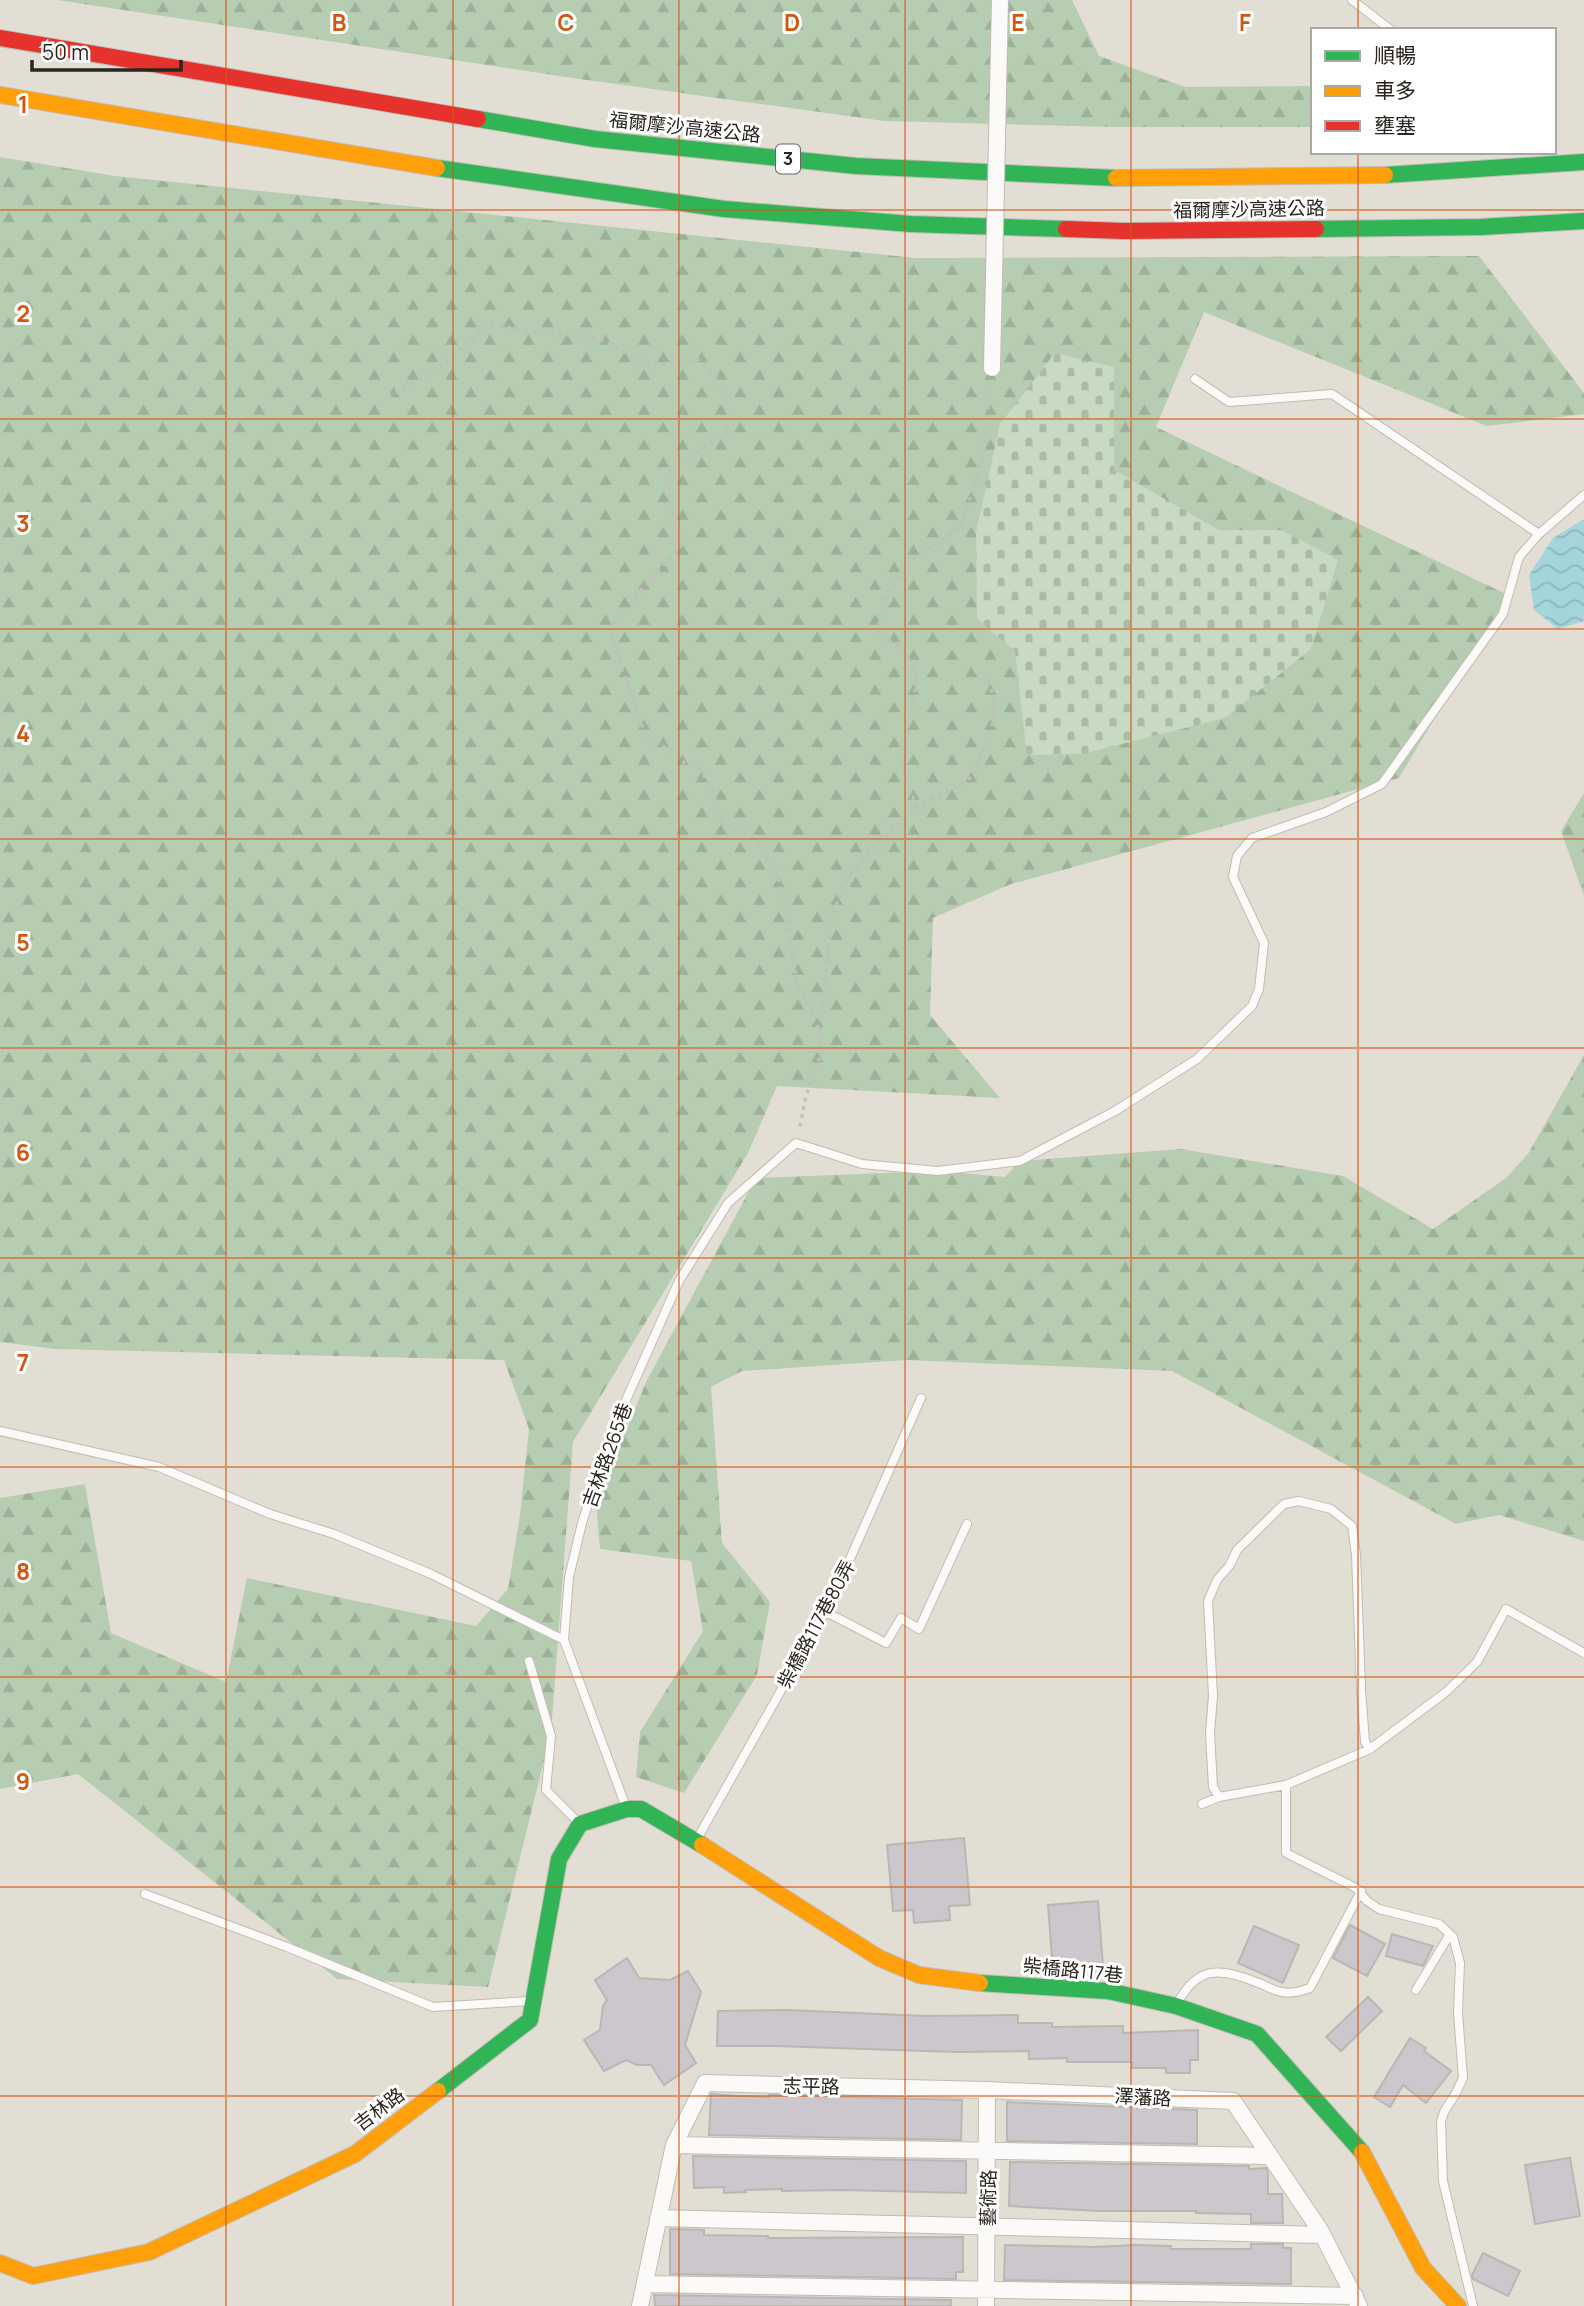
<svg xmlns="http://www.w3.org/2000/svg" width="1584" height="2306" font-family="Manrope,'Noto Sans TC',sans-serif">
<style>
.forest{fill:url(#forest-firs)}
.cemetery{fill:url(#cemetery-stones)}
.water{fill:url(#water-waves)}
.building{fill:#ccc7cc;stroke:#b9b6b4;stroke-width:2}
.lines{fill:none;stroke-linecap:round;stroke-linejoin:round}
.lane-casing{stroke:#c0bcb4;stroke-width:10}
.street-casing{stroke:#c0bcb4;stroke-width:18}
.fast-casing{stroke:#c0bcb4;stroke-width:18}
.slow-casing{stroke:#c0bcb4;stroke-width:18}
.jam-casing{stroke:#c0bcb4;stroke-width:18}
.path{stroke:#c0bfbb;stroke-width:3.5;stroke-dasharray:3.5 5;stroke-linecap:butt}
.lane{stroke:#fbfaf9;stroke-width:8}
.street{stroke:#fbfaf9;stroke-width:16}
.fast{stroke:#30b455;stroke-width:16}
.slow{stroke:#ff9f0a;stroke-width:16}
.jam{stroke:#e5322d;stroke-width:16}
.street-bridge-casing{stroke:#c0bcb4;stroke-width:18;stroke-linecap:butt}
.street-bridge{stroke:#fbfaf9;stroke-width:16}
.grid{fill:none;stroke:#d5540e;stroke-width:2;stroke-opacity:0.55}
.labels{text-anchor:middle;stroke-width:6;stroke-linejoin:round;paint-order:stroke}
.shield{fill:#fff;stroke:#6a6762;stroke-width:2}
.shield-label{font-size:18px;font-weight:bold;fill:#2a261f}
.street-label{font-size:19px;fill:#2a261f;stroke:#fff}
.grid-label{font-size:23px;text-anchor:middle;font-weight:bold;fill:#d5540e;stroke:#fff;stroke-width:6;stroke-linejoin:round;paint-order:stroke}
</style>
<defs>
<pattern id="forest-firs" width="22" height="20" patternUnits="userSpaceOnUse" patternTransform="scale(1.75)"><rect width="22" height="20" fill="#b6cdb2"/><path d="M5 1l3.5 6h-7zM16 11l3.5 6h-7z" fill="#9db099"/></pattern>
<pattern id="cemetery-stones" width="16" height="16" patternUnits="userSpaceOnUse" patternTransform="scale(1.75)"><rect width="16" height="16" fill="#c8d9c4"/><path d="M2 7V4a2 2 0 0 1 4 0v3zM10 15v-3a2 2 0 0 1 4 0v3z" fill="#acbaa8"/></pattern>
<pattern id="water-waves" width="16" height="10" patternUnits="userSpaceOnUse" patternTransform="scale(1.75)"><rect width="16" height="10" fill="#a3d5da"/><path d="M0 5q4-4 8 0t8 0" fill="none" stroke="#8cb7bb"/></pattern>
</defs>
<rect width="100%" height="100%" fill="#e3ded4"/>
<!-- forest -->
<path class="forest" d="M57,0H1072L1099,56L1185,87L1313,86V127H1112L884,121L566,77Z
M0,157L115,176L916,258L1479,256L1584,393V414L1487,426L1204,312L1156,427L1508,595L1399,778L1011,884L933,918L930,1015L1000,1098L777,1086L748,1153L573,1442L551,1732L488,1987L337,1979L78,1774L0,1789V1498L85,1484L111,1633L226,1682L247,1578L476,1626L508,1589L520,1515L529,1429L504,1360L55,1349L0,1342Z
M1584,793V896L1561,831Z
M1584,1055V1541L1499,1515L1456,1524L1172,1371L906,1360L742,1371L711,1387L722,1543L770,1602L757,1675L684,1793L636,1777L640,1732L703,1631L691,1561L600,1549L596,1503L647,1380L756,1178L938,1171L1005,1177L1020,1161L1181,1149L1343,1176L1433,1229L1506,1178L1528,1154Z"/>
<!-- cemetery -->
<path class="cemetery" d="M1055,353L1114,367V470L1219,530H1281L1338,560L1311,649L1225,718L1082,754L1027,755L1015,651L977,619L976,533L1000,424Z"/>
<!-- water -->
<path class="water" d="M1584,519V621L1558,629L1534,610L1529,575L1553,538Z"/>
<!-- building -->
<path class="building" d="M964,1838L970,1905L949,1906L950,1920L914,1923L913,1910L893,1911L887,1845Z
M1098,1901L1103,1966H1095L1096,1976L1078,1975V1968L1053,1971L1048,1905Z
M1350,1925L1385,1944L1367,1976L1333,1958Z
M1254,1926L1299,1945L1283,1983L1238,1963Z
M1392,1934L1433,1946L1423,1966L1386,1956Z
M627,1958L639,1978L670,1980L688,1971L701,1992L685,2045L696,2063L664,2085L651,2065H637L626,2060L604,2071L584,2040L600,2030L603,2006L607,2000L595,1980Z
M1368,1997L1382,2011L1341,2051L1326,2037Z
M787,2010L926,2016L1018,2015V2023H1052V2027L1123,2026V2033L1198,2030V2060H1190V2073H1166V2068H1132V2062H1067V2058L1029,2059V2051L957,2052L775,2046H717L718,2011Z
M1410,2038L1426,2048L1424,2051L1451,2071L1426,2103L1403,2085L1390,2107L1374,2097Z
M711,2094L738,2096L769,2097V2095L962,2100L961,2140L709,2135Z
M1007,2102L1197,2110V2144L1007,2141Z
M693,2156L966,2161V2193L843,2190L782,2191V2189L745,2190L746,2192L724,2193V2187L694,2188Z
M1570,2158L1580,2216L1535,2224L1525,2165Z
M1010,2162L1249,2166V2169L1266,2168L1268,2172V2194H1282L1283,2223H1251V2214L1196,2213V2211H1099L1009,2206Z
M670,2229L704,2230V2235L768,2236V2238L963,2237V2272H956V2279L670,2274Z
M1251,2244H1283V2248H1291V2284L1004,2280L1005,2245L1094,2247L1135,2245L1171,2246V2249H1251Z
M1483,2253L1520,2271L1508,2296L1473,2279L1472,2275Z
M654,2295L951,2300V2306H655Z"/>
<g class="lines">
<defs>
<path id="lane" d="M1352,0L1391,30
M1195,379L1229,402L1332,394L1539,534
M0,1431L159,1467L270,1514L334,1534L431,1574L564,1640
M826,1612L886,1643L901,1618L919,1629L967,1524
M529,1661L551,1736L546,1790L580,1824
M1286,1785V1853L1356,1888L1367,1901L1379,1909L1439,1924L1453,1937L1460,1963L1458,2013L1463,2078L1456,2093L1444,2112L1441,2122L1443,2181L1473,2306
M1219,1797L1213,1787L1210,1733L1213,1696L1208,1601L1217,1580L1230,1565L1237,1550L1284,1504L1299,1501L1331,1509L1352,1526L1356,1555L1361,1689L1365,1742L1370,1749
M1202,1804L1219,1797L1286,1785L1370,1749L1446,1692L1477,1662L1506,1609L1584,1653
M626,1807L564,1640L569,1577L582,1523L610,1436L679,1281L728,1203L796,1143L862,1164L938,1171L1020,1161L1115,1111L1197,1059L1252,1006L1259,989L1264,943L1233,877L1237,856L1252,838L1326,812L1382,784L1503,614L1519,557L1539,534L1584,495
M697,1839L831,1602L921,1398
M145,1894L287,1947L433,2007L530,2001
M1416,1990L1450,1934
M1177,2004C1197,1966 1219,1967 1256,1982C1265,1985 1274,1991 1282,1992C1292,1994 1301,1991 1310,1988L1361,1891"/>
<path id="street" d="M674,2145L1268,2156
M658,2218L1322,2235
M645,2284L1355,2296
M640,2306L674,2145L705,2083L987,2090L1233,2101L1320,2230L1359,2306
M986,2306L987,2090"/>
<path id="fast" d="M478,119L595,139L856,166L1116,178
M437,168L724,209L911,224L1066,229
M1385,175L1584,162
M1316,229L1481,227L1584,221
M980,1983L1108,1991L1176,2006L1257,2034L1362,2152
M438,2091L530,2020L559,1859L580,1824L627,1809H641L702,1845"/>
<path id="slow" d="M0,95L437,168
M1116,178L1385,175
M702,1845L879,1958L919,1975L980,1983
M1362,2152L1423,2268L1458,2306
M0,2263L33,2276L149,2252L355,2154L438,2091"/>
<path id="jam" d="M0,38L478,119
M1066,229L1124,231L1316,229"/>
</defs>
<!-- lane casing -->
<use href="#lane" class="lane-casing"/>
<!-- street casing -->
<use href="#street" class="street-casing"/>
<!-- fast casing -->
<use href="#fast" class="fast-casing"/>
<!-- slow casing -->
<use href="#slow" class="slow-casing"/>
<!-- jam casing -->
<use href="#jam" class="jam-casing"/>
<!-- path -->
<path class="path" d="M388,396L431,374L490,323L519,330L601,339L636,359L663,365L698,360L721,383L728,421L726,435L672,466C665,495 673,517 682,545L634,598L609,630L648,742L669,749L685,763L700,769L714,794L720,822L755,839L776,870L786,907L797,984L816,1018L822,1051L806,1096L799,1130
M917,807L902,769L915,691L916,670L902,649L877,633L886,595L912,559L961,527L984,455L990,384
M820,1031L831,919L845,882L869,851L917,807L972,777L992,728L994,697L986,674"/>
<!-- lane -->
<use href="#lane" class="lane"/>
<!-- street -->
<use href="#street" class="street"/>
<!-- fast -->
<use href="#fast" class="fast"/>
<!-- slow -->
<use href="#slow" class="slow"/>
<!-- jam -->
<use href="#jam" class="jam"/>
<defs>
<path id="street-bridge" d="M992,368L1000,0"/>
</defs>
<!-- street-bridge casing -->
<use href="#street-bridge" class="street-bridge-casing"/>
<!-- street-bridge -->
<use href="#street-bridge" class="street-bridge"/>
</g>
<!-- grid -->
<path class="grid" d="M226,0V2306M453,0V2306M679,0V2306M905,0V2306M1131,0V2306M1358,0V30M1358,152V2306M0,210H1584M0,419H1584M0,629H1584M0,839H1584M0,1048H1584M0,1258H1584M0,1467H1584M0,1677H1584M0,1887H1584M0,2096H1584"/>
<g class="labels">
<!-- shield labels -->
<rect class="shield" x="776" y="144.5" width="24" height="29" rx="5"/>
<g class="shield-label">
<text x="788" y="165">3</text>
</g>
<!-- street labels -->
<g class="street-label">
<text transform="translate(685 127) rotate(6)" y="7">福爾摩沙高速公路</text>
<text transform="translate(1249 209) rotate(-1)" y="7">福爾摩沙高速公路</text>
<text transform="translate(607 1455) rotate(-70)" y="7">吉林路265巷</text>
<text transform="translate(816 1624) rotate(-62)" y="7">柴橋路117巷80弄</text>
<text transform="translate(1073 1970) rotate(6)" y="7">柴橋路117巷</text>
<text transform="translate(811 2086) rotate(1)" y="7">志平路</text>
<text transform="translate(1143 2097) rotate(3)" y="7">澤藩路</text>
<text transform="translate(379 2109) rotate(-37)" y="7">吉林路</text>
<text transform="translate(988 2198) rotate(-89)" y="7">藝術路</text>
</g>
</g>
<g class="grid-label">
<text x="339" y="31">B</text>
<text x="566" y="31">C</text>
<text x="792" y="31">D</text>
<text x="1018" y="31">E</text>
<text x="1245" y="31">F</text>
<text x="23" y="113">1</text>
<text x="23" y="322">2</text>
<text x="23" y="532">3</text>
<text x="23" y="742">4</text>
<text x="23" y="951">5</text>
<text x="23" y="1161">6</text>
<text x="23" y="1371">7</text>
<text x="23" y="1580">8</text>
<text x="23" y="1790">9</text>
</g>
<!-- legend -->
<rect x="1311" y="28" width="245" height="126" fill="#ffffff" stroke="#aaa8a5" stroke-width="2"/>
<rect x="1325" y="51" width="35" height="10" fill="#30b455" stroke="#aaa8a5" stroke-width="2"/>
<text x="1374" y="63" font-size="21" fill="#2a261f">順暢</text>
<rect x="1325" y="86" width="35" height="10" fill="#ff9f0a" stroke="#aaa8a5" stroke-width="2"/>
<text x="1374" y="98" font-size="21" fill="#2a261f">車多</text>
<rect x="1325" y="121" width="35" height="10" fill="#e5322d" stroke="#aaa8a5" stroke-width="2"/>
<text x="1374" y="133" font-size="21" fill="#2a261f">壅塞</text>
<!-- scale -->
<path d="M32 60v10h149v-10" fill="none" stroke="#2a261f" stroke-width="3.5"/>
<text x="42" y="60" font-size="21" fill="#2a261f" stroke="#ffffff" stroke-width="5" paint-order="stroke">50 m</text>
</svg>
